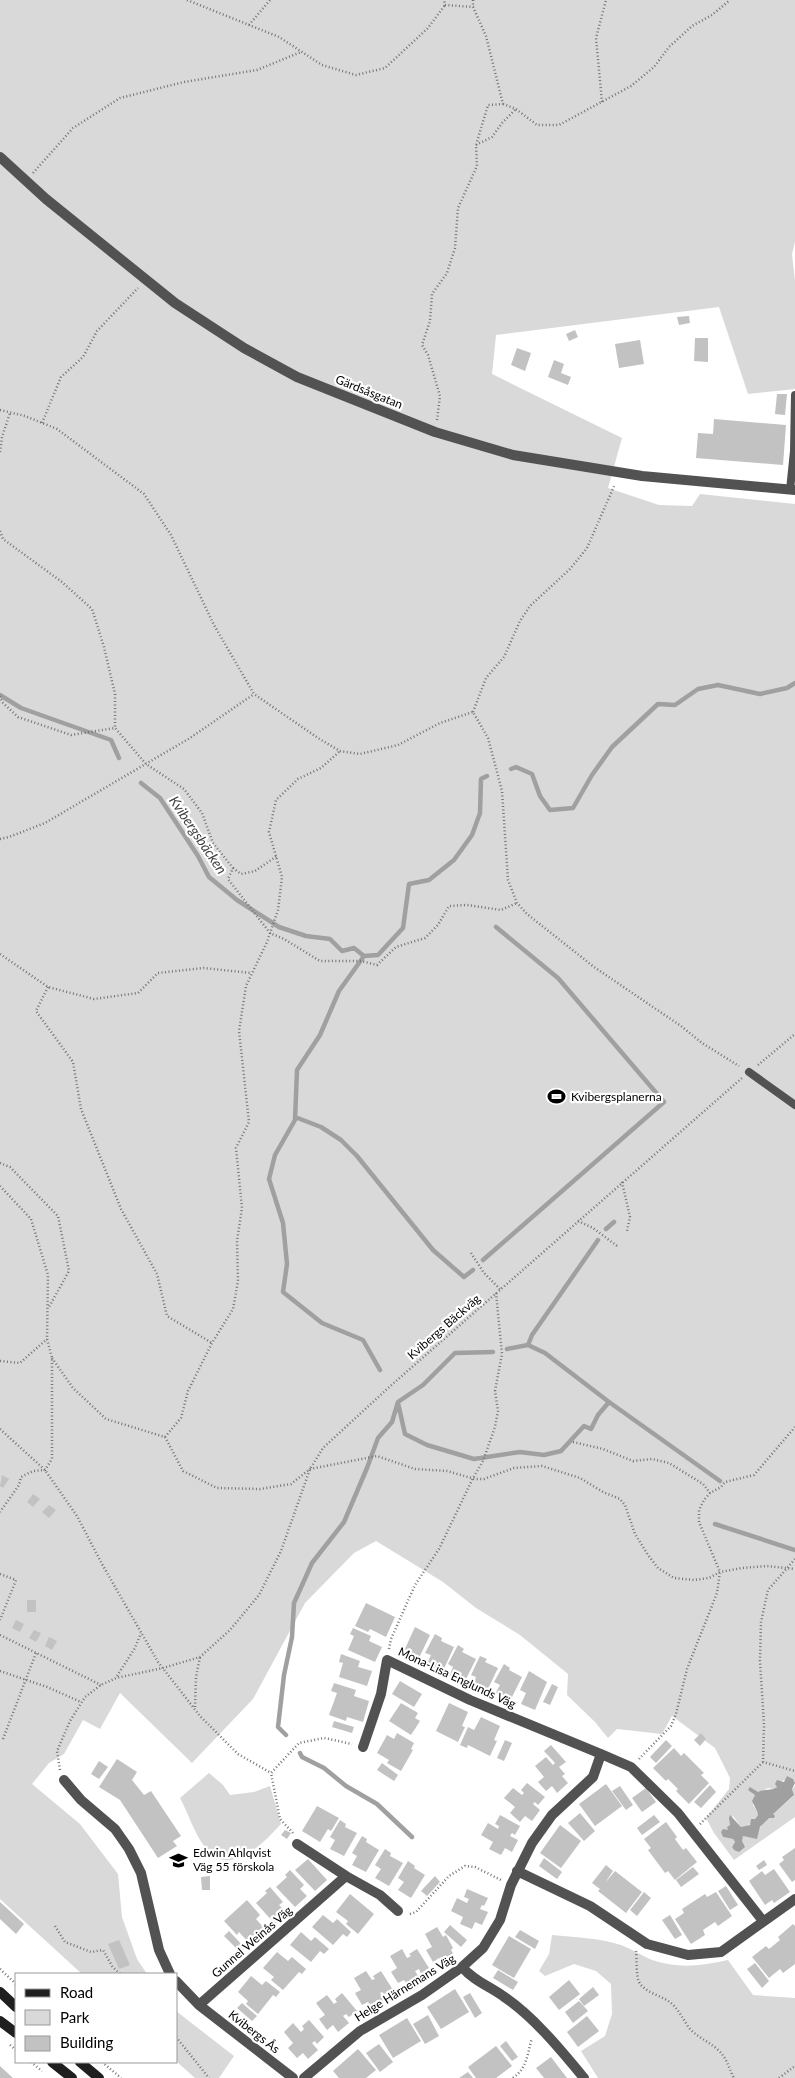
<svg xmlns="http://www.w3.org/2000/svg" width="795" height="2078" font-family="Lato,sans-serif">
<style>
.green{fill:#d9d9d9}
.water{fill:#a0a0a0}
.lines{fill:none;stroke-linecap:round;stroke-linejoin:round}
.stream{stroke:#a0a0a0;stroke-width:4.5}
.building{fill:#c2c2c2}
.path{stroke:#747474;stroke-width:2.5;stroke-dasharray:1 2.5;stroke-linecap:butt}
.lane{stroke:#525252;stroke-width:8}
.street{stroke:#525252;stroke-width:10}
.secondary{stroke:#1f1f1f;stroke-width:10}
.labels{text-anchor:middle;stroke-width:4.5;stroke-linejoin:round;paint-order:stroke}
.street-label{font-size:12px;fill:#000;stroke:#fff}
.poi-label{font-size:12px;fill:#000;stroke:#fff;text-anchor:start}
.water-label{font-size:14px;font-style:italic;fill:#414141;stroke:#fff}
</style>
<rect width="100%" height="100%" fill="#fff"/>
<!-- green -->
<path class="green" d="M0,0H795V242L792,254L795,281V389L748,394L719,307L496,335L492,374L622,438L608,488L659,505L692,506L700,494L795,504V1783L793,1779L781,1781L775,1789L768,1788L755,1795L753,1805L757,1811L758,1815C752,1822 750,1827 741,1827L733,1816L728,1831L723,1837L733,1839L735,1842L732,1847L734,1850L743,1836L757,1838C760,1817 781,1810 794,1795L792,1789L795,1786V1817L734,1860L714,1833L706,1818L729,1789L730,1778L715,1748L672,1716L662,1734L617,1729L608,1738L595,1722L567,1695L568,1674L520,1635L476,1608L443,1582L376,1541L354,1553L305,1603L253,1699L192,1763L120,1693L100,1729L83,1720L64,1754L49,1763L32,1784L80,1824L118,1874L122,1917L137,1959L147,1974H82L0,1899Z
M209,1773L223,1785L230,1795L254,1792L270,1786L281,1824C262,1845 227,1880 204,1846C194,1832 188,1813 180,1798Z
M552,1935C574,1937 600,1938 621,1945C632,1949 642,1956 652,1960C678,1969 702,1966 728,1960L753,1995L795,1998V2078H598L581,2051L605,2036L612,2014L611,1984L596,1971L574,1964L545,1976L539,1971L549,1954Z
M176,2011L234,2056L219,2078H195L176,2061Z"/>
<!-- water -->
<path class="water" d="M787,1776L793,1779L795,1783L792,1789L794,1795L773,1814L775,1816L774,1818H769L760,1827L757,1839L743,1836L742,1841L745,1847L739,1852L734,1850L732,1847L735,1842L733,1839L723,1837L721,1832L723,1829L728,1830L727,1827L730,1825L729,1818L730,1815L741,1827L750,1825L751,1819H755L758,1815L757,1811L752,1801L755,1795L748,1790L750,1787L758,1792C764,1789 772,1791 777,1787L775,1784L777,1780L784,1782Z"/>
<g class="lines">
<!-- stream -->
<path class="stream" d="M0,695L21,708L111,740L119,758
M511,769L516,767L532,774L540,796L550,810L573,808L592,775L612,747L658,704L675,705L698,689L718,685L760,694L787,688L795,683
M141,783L160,798L198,856L209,877L237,900L279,927L306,936L330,939L342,951L354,948L364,956L378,955L403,928L409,884L429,880L454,860L472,835L480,813L481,779L487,776
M364,956L339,991L320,1035L297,1070L295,1120L275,1155L269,1179L283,1223L287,1264L283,1292L322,1323L363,1340L380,1370
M295,1117L321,1127L341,1140L357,1156L433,1250L464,1277L473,1270
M606,1229L614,1222
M483,1260L664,1102L558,978L496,927
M528,1345L532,1335L598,1240
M507,1349L528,1345L545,1353L609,1402
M398,1403L405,1434L427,1445L474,1459L520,1452L544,1455L561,1451L584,1426L591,1429L598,1415L609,1402L720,1481
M715,1524L795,1550
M286,1735L278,1727L284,1675L292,1637L294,1603L312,1563L344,1522L367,1468L378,1438L392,1422L398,1402L423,1385L455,1353L493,1352
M300,1753L302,1757L324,1768L346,1786L377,1804L412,1837"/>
</g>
<!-- building -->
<path class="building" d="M689,316L690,323L679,325L677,317Z
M575,330L578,337L569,341L566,334Z
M695,338H708V362L694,361Z
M640,340L644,364L619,368L615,344Z
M517,348L531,353L525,371L511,365Z
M554,360L564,364L561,373L571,377L568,385L548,377Z
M777,394H787L785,415L775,414Z
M714,419L786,425L783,465L696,458L698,433L713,434Z
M2,1475L9,1479L3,1488L0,1486Z
M33,1494L40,1499L33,1507L27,1502Z
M49,1505L56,1510L49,1518L42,1512Z
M27,1600H36V1612H27Z
M366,1603L395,1617L386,1637L370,1629L368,1632L355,1626Z
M16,1620L24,1624L20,1632L12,1628Z
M415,1627L430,1635L418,1660L403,1653Z
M353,1628L371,1636L369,1641L382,1647L375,1662L348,1650L354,1636L350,1634Z
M34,1630L41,1633L36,1642L29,1638Z
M435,1634L442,1638L441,1641L454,1647L442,1673L426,1666L431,1655L425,1653Z
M49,1637L57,1641L52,1650L45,1646Z
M458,1645L464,1649L462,1652L476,1659L464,1683L449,1676L453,1667L448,1664Z
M341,1654L360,1661L358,1667L372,1671L367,1686L339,1677L343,1663L339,1662Z
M480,1656L487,1659L485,1662L498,1668L486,1693L472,1686L476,1677L471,1675Z
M504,1664L510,1668L509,1670L522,1677L510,1701L495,1694L500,1685L494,1682Z
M529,1671L547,1682L535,1710L521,1704L526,1693L520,1690Z
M400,1681L422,1694L414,1707L392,1694Z
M334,1683L356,1690L354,1696L369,1701L363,1722L347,1717L346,1721L329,1715L337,1693L331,1691Z
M552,1684L558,1687L550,1705L543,1702Z
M401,1703L418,1713L415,1718L420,1721L411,1735L389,1721Z
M449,1703L468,1712L462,1726L465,1727L458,1742L436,1731Z
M481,1717L500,1726L494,1740L497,1741L490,1756L468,1745L467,1748L460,1745L468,1727L474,1730Z
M334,1721L354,1727L352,1733L332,1727Z
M397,1733L414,1743L411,1749L413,1750L401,1771L387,1763L389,1760L377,1753L387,1735L394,1739Z
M701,1733L706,1739L700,1746L694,1740Z
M505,1740L512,1743L504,1761L497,1758Z
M666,1740L672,1746L656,1763L650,1757Z
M551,1745L566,1762L559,1767L565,1774L562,1776L568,1783L557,1793L552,1786L546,1791L538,1782L544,1777L535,1766L546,1757L553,1765L555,1763L544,1751Z
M674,1748L681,1756L684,1753L704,1773L701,1775L709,1783L689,1804L676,1791L678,1789L668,1779L666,1781L653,1768Z
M117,1759L137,1772L132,1780L144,1795L151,1791L181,1836L173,1841L177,1846L158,1858L120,1800L99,1787Z
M99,1761L108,1767L99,1779L91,1774Z
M382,1763L398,1775L394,1781L377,1770Z
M527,1783L545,1797L538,1805L535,1802L533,1804L540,1810L532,1821L525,1816L520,1822L510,1813L515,1807L504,1798L513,1788L522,1795L524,1793L521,1790Z
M606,1784L622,1806L595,1826L579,1804Z
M710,1785L716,1792L701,1808L694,1802Z
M620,1786L633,1805L626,1810L612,1791Z
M646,1788L656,1802L642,1812L632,1798Z
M317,1806L339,1818L331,1831L328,1829L320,1842L302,1831Z
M580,1813L595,1831L584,1841L568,1823Z
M500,1815L520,1826L515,1835L512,1833L510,1836L518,1840L512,1852L505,1848L501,1855L489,1849L493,1842L481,1835L488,1823L498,1829L499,1826L495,1824Z
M654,1815L660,1822L642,1835L637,1828Z
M340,1820L346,1824L345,1827L357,1833L344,1856L330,1849L335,1840L330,1837Z
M666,1822L677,1837L675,1839L683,1850L686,1848L697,1862L675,1880L668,1871L665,1873L648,1850L651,1848L644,1839Z
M560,1825L581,1841L561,1868L540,1853Z
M285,1830L291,1833L287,1839L281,1835Z
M362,1836L367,1839L366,1842L379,1850L366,1872L352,1865L357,1856L352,1853Z
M795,1848V1880L792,1882L779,1864L784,1860L782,1857Z
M385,1849L391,1853L390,1856L403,1863L389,1886L375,1878L381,1869L375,1865Z
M544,1858L562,1872L557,1879L539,1866Z
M308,1859L327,1880L315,1891L295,1870Z
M764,1860L767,1865L759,1870L756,1866Z
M408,1861L415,1866L414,1868L425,1875L411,1898L398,1890L404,1882L398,1878Z
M606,1865L613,1871L605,1883L615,1871L642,1892L626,1913L598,1891L600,1889L592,1883Z
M693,1867L699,1874L681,1887L676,1880Z
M774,1869L790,1892L774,1903L772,1900L765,1905L749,1881L762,1871L765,1875Z
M290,1870L304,1885L300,1889L307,1896L295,1907L276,1887L287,1877L285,1875Z
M210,1876V1890H202L201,1877Z
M435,1876L440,1882L427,1896L421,1891Z
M726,1886L738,1905L730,1910L718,1891Z
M270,1887L283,1902L279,1905L287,1913L275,1924L256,1903L267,1893L265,1891Z
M467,1889L488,1898L484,1906L482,1905L480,1909L488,1912L482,1925L475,1922L472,1929L460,1924L463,1917L451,1911L457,1898L467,1903L469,1899L464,1897Z
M644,1892L651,1898L637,1916L630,1910Z
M716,1892L732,1916L718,1926L715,1922L703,1930L705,1935L691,1944L675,1919L684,1913L682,1909L705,1894L707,1897Z
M350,1894L374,1914L358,1934L346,1924L348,1921L336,1912Z
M247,1900L260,1915L256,1919L265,1929L250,1944L239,1932L237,1935L224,1921Z
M0,1902L24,1924L16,1934L0,1919Z
M323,1915L333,1923L337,1919L351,1932L347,1937L343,1934L333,1945L312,1927Z
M670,1915L682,1935L675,1939L662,1920Z
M793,1924L795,1926V1964L783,1973L780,1969L769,1978L752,1957L766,1946L769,1949L780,1940L778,1937Z
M450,1925L467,1940L461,1947L444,1932Z
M437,1927L443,1937L446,1935L453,1948L451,1950L455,1957L443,1964L439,1958L433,1962L426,1950L432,1947L425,1934Z
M520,1930L539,1941L535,1949L515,1937Z
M229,1931L245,1948L240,1952L224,1936Z
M301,1932L311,1941L315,1937L329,1949L324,1954L320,1951L311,1962L290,1945Z
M509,1936L531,1949L514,1978L492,1965Z
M119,1940L130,1965L119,1969L108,1944Z
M402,1949L407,1958L411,1956L409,1954L417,1949L429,1968L421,1974L419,1969L415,1971L420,1979L409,1987L404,1980L398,1983L391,1972L397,1968L390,1956Z
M277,1952L288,1961L292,1957L306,1969L302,1974L299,1972L283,1990L271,1980L274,1977L263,1968Z
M755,1963L769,1981L762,1988L747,1969Z
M498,1970L518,1982L513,1990L493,1978Z
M366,1971L372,1980L375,1979L373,1976L381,1971L393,1990L385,1995L382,1992L380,1993L384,2000L371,2008L368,2002L362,2005L355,1993L361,1990L354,1978Z
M251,1976L262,1985L266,1981L280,1992L276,1997L273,1995L258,2014L246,2004L248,2001L238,1992Z
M569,1980L580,1994L559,2010L549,1997Z
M593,1987L599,1995L584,2006L579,1999Z
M455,1989L469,2012L441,2029L427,2007Z
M342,1993L357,2011L349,2017L346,2014L343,2016L349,2023L338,2032L333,2025L327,2030L319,2019L325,2015L316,2003L327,1995L334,2004L337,2002L335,1999Z
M470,1993L482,2013L475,2018L463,1997Z
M579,2001L588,2011L573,2023L565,2012Z
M242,2003L257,2016L252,2021L237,2008Z
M428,2015L439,2036L425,2044L413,2024Z
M587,2016L599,2031L578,2047L567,2032Z
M407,2018L421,2041L393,2058L379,2035Z
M309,2020L324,2037L317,2044L315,2041L312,2043L318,2050L308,2059L303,2053L297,2058L288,2048L293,2043L284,2032L293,2023L301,2032L304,2029L302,2026Z
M506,2041L518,2057L512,2061L500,2046Z
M379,2044L393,2062L380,2072L366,2053Z
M496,2046L512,2066L496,2078H476L468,2067Z
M358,2049L376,2070L366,2078H339L333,2071Z
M551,2057L567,2078H544L536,2068Z
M0,2066L13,2078H0Z
M468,2072L473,2078H459Z"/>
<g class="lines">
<!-- path -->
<path class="path" d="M187,0L279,37L322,65L356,75L385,68L428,28L445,5
M473,0V7
M249,25L270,0
M602,102L596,38L606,0
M503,104L516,109L537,125H559L631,86L654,67L669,47L692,26L712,15L730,0
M476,145L492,137L502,123L516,109
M33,173L73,128L120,98L184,82L257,70L301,52
M0,410L25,416L57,429L144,494L171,535L214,625L254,694L318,738L340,751L360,754L398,745L440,723L473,712L488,738L502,791L508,880L517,903L527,914L594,967L681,1026L702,1043L739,1066
M437,420L440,396L428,355L422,345L430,321L432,294L447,273L455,248L458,208L477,166L476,145L488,105L503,104L486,36L473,7L445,5L444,0
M42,423L61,377L83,357L97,331L138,288
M0,452L2,437L10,413
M0,531L3,539L62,582L92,609L104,647L115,694V728
M0,696L2,702L18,717L71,735L115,728L146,764L184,789L202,813L213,843L233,868L228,879L270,933L284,939L320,961H361L377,965L396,947L425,938L438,925L449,906L467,905L501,910L517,903
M473,712L486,678L504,657L520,621L530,606L570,569L587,548L615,484
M0,839L9,837L45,823L190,738L254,694
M233,868L241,874L255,871L277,856
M0,954L48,987L94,999L138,993L158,973L204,968L251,973
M48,987L36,1011L73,1062L81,1109L121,1209L157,1274L167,1316L212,1343
M758,1065L795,1034
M0,1163L10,1167L58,1216L69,1271L49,1307
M622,1182L630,1217L627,1231
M0,1186L31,1219L48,1275L47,1339L52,1358V1459L45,1470L33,1471L21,1477L19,1485L0,1512
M578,1221L593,1228L617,1246
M471,1253L484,1273L500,1289
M52,1358L73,1388L106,1419L165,1437L183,1471L217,1488L260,1489L291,1484L310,1469L377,1456L415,1469L447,1471L475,1479H484L514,1468L542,1466L580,1478L603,1492L620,1499L625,1505L635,1534L648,1555L658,1568L674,1578L694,1580L709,1578L720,1572L742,1568L767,1566L795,1569
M0,1361L20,1363L47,1339
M0,1429L45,1470L77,1516L102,1564L158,1662L200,1716L238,1754L271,1773
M165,1437L181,1418L188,1391L212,1343L233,1309L238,1281L237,1241L242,1208L236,1148L249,1122L239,1031L246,986L267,942L278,910L282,877L269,832L276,800L298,779L321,768L340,751
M573,1442L603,1449L633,1461L652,1459L669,1463L703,1484L710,1493
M795,1559L768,1590L761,1622L760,1661L764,1725L763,1762L795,1771
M0,1574L16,1580L0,1620
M0,1635L101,1685
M389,1649L391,1639L415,1585L439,1549L473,1478L483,1461L495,1427L498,1411L495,1391L502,1354L496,1293
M0,1671L47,1687L81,1702
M117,1676L135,1648L141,1633
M195,1707L196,1677L200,1657
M3,1739L36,1653
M639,1759L671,1726L676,1714L687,1669L717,1593L720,1572L699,1522V1510L704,1500L710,1493L721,1487L725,1482L754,1475L795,1427
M60,1770L57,1751L70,1721L85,1697L101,1685L116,1678L163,1668L200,1657L230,1630L259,1595L281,1551L310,1469L323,1448L387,1389L742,1078
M700,1824L763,1762
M293,1833L280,1819L271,1773L299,1743L324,1738L352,1744
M410,1914L416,1912L449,1876L465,1866L475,1867L501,1880
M55,1926L65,1942L91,1952L103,1950L112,1966L120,1974
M636,1951C637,1959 636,1976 639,1982C645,1993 661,1995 671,2003C679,2010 683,2019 689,2028C697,2037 708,2041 717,2049C727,2057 728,2067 734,2078
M0,1969L16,1984
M176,2037L209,2078
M10,2045L16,2050
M31,2062L42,2071
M102,2062L121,2078
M513,2078C528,2067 527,2054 532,2038
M779,2078L795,2066"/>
<!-- lane -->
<path class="lane" d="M790,490L794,451L795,395
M749,1072L795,1105"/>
<!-- street -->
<path class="street" d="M0,157L46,199L175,303L244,348L297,377L435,432L513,455L642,476L795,490
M363,1747L381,1694L387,1660L470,1700L601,1754
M64,1780L81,1800L115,1829L129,1849L141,1873L159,1950L170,1974
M297,1844L346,1876L380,1895L398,1911
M517,1871L590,1906L647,1944L688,1955L721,1952L795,1899
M462,1967C474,1981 489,1986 503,1996C534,2017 560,2049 584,2078
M176,1981L199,2005L346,1876
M199,2005L293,2078
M304,2078L360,2031L422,1995L462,1967L483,1948L500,1920L511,1885L532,1843L552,1815L593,1777L601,1754L631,1767L678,1813L763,1921"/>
<!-- secondary -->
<path class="secondary" d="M0,1992L16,2007
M0,2021L16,2033
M52,2062L72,2078
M80,2062L99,2078"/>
</g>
<!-- icons -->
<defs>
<symbol id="stadium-bare" viewBox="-9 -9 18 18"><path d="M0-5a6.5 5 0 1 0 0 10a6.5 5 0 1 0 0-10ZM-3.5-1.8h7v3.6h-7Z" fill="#000" stroke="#fff" stroke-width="2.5" paint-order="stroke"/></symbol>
<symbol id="school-bare" viewBox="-9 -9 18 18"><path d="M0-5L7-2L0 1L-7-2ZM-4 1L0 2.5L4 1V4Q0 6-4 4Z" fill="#000" stroke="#fff" stroke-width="2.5" paint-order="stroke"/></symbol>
</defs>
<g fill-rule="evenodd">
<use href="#stadium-bare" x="544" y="1084" width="25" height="25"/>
<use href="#school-bare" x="166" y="1848" width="25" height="25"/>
</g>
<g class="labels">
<!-- street labels -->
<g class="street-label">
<text transform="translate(369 392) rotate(22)" y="4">Gärdsåsgatan</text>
<text transform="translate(444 1327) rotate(-41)" y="4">Kvibergs Bäckväg</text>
<text transform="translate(457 1678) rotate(25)" y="4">Mona-Lisa Englunds Väg</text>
<text transform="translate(252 1942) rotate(-41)" y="4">Gunnel Weinås Väg</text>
<text transform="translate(405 1988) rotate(-32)" y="4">Helge Härnemans Väg</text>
<text transform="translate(254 2032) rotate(38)" y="4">Kvibergs Ås</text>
</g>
<!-- poi labels -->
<g class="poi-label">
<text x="571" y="1101">Kvibergsplanerna</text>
<text x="193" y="1857">Edwin Ahlqvist<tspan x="193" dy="14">Väg 55 förskola</tspan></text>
</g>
<!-- water labels -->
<g class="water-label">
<text transform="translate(198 835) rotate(56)" y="5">Kvibergsbäcken</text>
</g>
</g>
<!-- legend -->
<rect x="15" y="1973" width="162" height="90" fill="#ffffff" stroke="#999999"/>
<rect x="25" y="1989" width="25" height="8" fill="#1f1f1f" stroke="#999999"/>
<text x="60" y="1998" font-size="15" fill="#000000">Road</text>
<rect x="25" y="2010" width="25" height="15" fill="#d9d9d9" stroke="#999999"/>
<text x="60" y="2023" font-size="15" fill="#000000">Park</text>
<rect x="25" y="2036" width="25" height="15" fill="#c2c2c2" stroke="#999999"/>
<text x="60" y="2048" font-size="15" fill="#000000">Building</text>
</svg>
